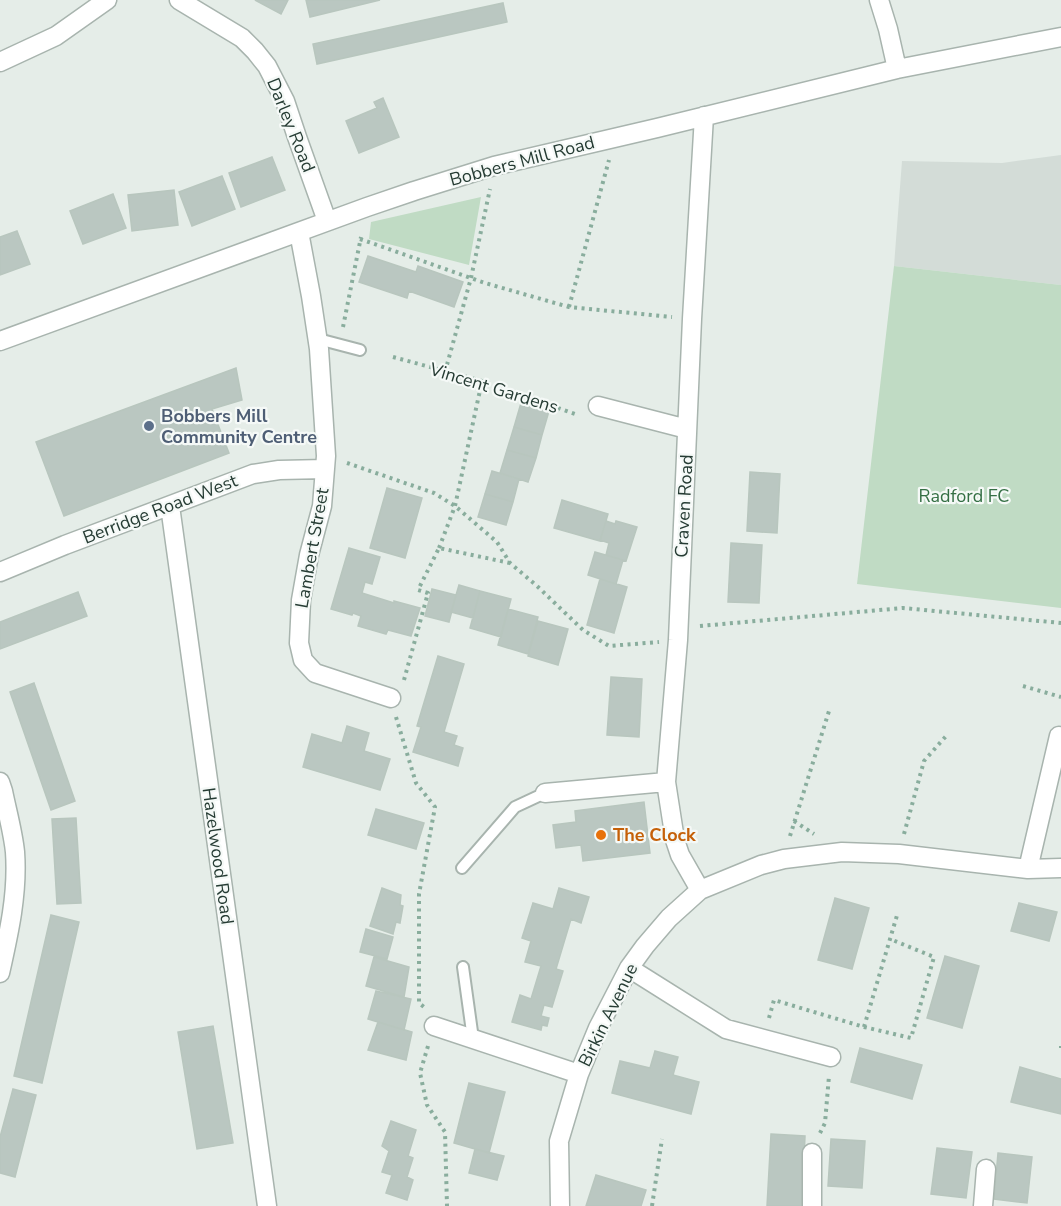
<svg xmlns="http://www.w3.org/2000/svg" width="1061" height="1206" font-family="'Nunito Sans',sans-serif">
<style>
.built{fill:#d3dcd7}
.green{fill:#c0dbc4}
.building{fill:#bac7c1;stroke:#b8c6be;stroke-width:1.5}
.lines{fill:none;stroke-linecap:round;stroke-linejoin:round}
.lane-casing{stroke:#a8b4ae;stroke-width:14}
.street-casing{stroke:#a8b4ae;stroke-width:21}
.path{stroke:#89ad9d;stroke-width:4;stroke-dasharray:3 4.5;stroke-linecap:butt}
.lane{stroke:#fff;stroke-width:10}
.street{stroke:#fff;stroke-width:18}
.service-dot{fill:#5c6f8a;stroke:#f5f9f7;stroke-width:2}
.food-dot{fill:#e8710a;stroke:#f5f9f7;stroke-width:2}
.labels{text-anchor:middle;stroke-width:4.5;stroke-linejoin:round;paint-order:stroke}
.street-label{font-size:18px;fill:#263c34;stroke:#f5f9f7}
.service-label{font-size:18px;font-weight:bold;fill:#4e5e75;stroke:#f5f9f7;text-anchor:start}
.park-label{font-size:18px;fill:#346f44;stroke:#f5f9f7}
.food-label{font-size:18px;font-weight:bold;fill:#c56008;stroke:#f5f9f7;text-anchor:start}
</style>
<rect width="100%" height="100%" fill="#e5ede8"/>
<!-- built -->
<path class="built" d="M1061,155V285L894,266L902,161L1002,163Z"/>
<!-- green -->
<path class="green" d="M481,197L469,265L369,239L371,222Z
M894,266L1061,285V608L857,584Z"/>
<!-- building -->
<path class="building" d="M255,0H288L281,14Z
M306,0H380L310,17Z
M503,3L507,22L317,64L313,44Z
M383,98L399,137L359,153L346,121L377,108L374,102Z
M272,157L285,190L241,207L229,173Z
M222,176L235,209L192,226L179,192Z
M174,190L178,225L132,231L128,195Z
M113,194L126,228L83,244L70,211Z
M17,231L30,264L0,275V237Z
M368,256L416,272L418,266L463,282L454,307L409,291L407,298L359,282Z
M236,368L242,400L212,409L229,453L64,516L36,442Z
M521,403L549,411L542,435L514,427Z
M514,427L542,435L536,458L507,450Z
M507,450L536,458L528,482L500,473Z
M492,471L519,479L513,502L485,494Z
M750,472L780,474L777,533L747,531Z
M387,488L422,498L405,558L370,548Z
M485,494L513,502L506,525L478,517Z
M562,500L608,514L600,541L554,528Z
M606,521L615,524L616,521L637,527L626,561L606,555L609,543L600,540Z
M731,543L762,545L759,603L728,602Z
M349,548L380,557L372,584L365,582L362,593L394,603V601L420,608L411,636L388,630L386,634L358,626L361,616L353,613L352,615L331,609Z
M595,552L623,560L616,584L588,575Z
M600,579L627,587L614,633L587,625Z
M459,585L480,591L473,618L451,612Z
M432,589L456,595L449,622L425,616Z
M480,591L511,599L501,637L470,628Z
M78,592L87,616L0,649V622Z
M508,609L538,617L528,654L498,645Z
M538,621L568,629L558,665L528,656Z
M438,656L464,664L444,732L457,736L454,745L463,748L458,766L413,752L421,727L417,726Z
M611,677L642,679L639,737L607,735Z
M34,683L75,801L51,810L10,692Z
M347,726L369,733L364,751L390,759L380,790L303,767L312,734L342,743Z
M644,802L650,853L583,861L581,845L556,848L553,825L576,822L575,811Z
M376,809L424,823L416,849L368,835Z
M76,818L81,903L57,904L52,819Z
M382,888L401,895L400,905L403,906L400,923L396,922L393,934L370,926Z
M559,888L589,897L581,923L571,919L556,969L563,971L552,1007L544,1005L541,1016L549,1018L547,1026L542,1025L541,1030L512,1022L520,995L531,999L541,966L525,962L531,941L522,938L533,903L553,909Z
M835,898L869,908L852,969L818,960Z
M1019,903L1057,912L1049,941L1011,931Z
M51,915L79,922L42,1083L14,1076Z
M366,929L393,937L387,959L360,952Z
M945,956L979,966L962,1028L927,1018Z
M374,957L409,967L404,997L366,986Z
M376,991L411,999L404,1030L368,1019Z
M378,1022L412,1032L406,1060L368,1050Z
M213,1026L233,1143L197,1149L178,1032Z
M860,1048L922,1065L912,1099L851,1082Z
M655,1051L678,1057L673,1075L699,1082L691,1114L612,1093L620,1061L650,1068Z
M1020,1067L1061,1079V1114L1011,1102Z
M469,1083L505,1092L489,1153L454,1143Z
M13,1089L36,1095L15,1177L0,1173V1137Z
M391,1121L416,1130L408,1156L413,1158L407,1177L413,1180L407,1200L386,1193L392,1175L382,1172L389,1151L382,1146Z
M771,1134L805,1136L802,1206H767Z
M831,1139L865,1141L862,1188L828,1186Z
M937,1148L972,1152L966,1198L931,1194Z
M475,1149L504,1156L497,1180L469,1173Z
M998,1153L1032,1157L1027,1203L994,1199Z
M596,1175L646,1190L641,1206H586Z"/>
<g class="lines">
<defs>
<path id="lane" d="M318,339L360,350
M462,868L515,807L545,793
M463,967L473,1039"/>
<path id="street" d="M179,0L242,38L255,51L267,66L285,101L297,137L327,221
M879,0L888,29L897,69
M0,62L56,36L107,0
M299,232L311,296L319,349L326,456L322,506L309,555L301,600L299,643L303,660L315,673L391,698
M0,341L367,207L414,191L494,166L657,128L897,69L1061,37
M598,406L687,429
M170,506L267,1206
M0,572L65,545L253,474L279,470L325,469
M0,782L3,791C7,811 13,832 15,852C18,893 9,933 0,973
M545,793L666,782
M1028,869L1059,736
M700,890L680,855L675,840L666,782L678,640L692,319L704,116
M629,968L726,1029L831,1057
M434,1026L579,1074
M812,1153V1206
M560,1206L559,1141L579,1074L598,1028L629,968L645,946L669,918L700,890L761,865L784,859L842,852L899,854L1028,869L1061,868
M983,1206L986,1169"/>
</defs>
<!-- lane casing -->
<use href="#lane" class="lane-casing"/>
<!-- street casing -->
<use href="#street" class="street-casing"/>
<!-- path -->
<path class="path" d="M360,239L485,283L569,307L672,317
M569,307L609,160
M343,327L361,237
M393,357L482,381L578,415
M445,372L471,278L490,189
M347,463L434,493L455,506L497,542L510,563L537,586L583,630L609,646L659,642
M439,548L455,506L482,381
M700,626L903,608L1061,623
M404,680L428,593L418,590L439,548L510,563
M1023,686L1061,697
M396,717L416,783L435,807L419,894V1003L424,1007
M794,821L814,834
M904,834L924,761L947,735
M790,836L829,711
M769,1018L774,1000L864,1027L911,1038L934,957L890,939
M864,1027L898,912
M428,1046L420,1073L427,1105L445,1132L447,1206
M1061,1046V1048
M820,1133L825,1123L829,1076
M652,1206L662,1139"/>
<!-- lane -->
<use href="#lane" class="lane"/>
<!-- street -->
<use href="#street" class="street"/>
</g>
<!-- markers -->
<circle class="service-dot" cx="149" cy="426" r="6"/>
<circle class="food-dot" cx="601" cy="835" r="6"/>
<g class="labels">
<!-- street labels -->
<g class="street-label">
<text transform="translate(291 125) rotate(68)" y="6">Darley Road</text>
<text transform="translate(522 161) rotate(-15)" y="6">Bobbers Mill Road</text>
<text transform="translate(494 388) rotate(17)" y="6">Vincent Gardens</text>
<text transform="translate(684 506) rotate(-87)" y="6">Craven Road</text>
<text transform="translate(160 509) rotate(-21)" y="6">Berridge Road West</text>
<text transform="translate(312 548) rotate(-80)" y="6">Lambert Street</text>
<text transform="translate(218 856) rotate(82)" y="6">Hazelwood Road</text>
<text transform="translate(608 1015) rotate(-64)" y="6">Birkin Avenue</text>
</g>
<!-- service labels -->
<g class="service-label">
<text x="161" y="422">Bobbers Mill<tspan x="161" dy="21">Community Centre</tspan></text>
</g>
<!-- park labels -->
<g class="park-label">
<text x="964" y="502">Radford FC</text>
</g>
<!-- food labels -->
<g class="food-label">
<text x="613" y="841">The Clock</text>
</g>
</g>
</svg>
